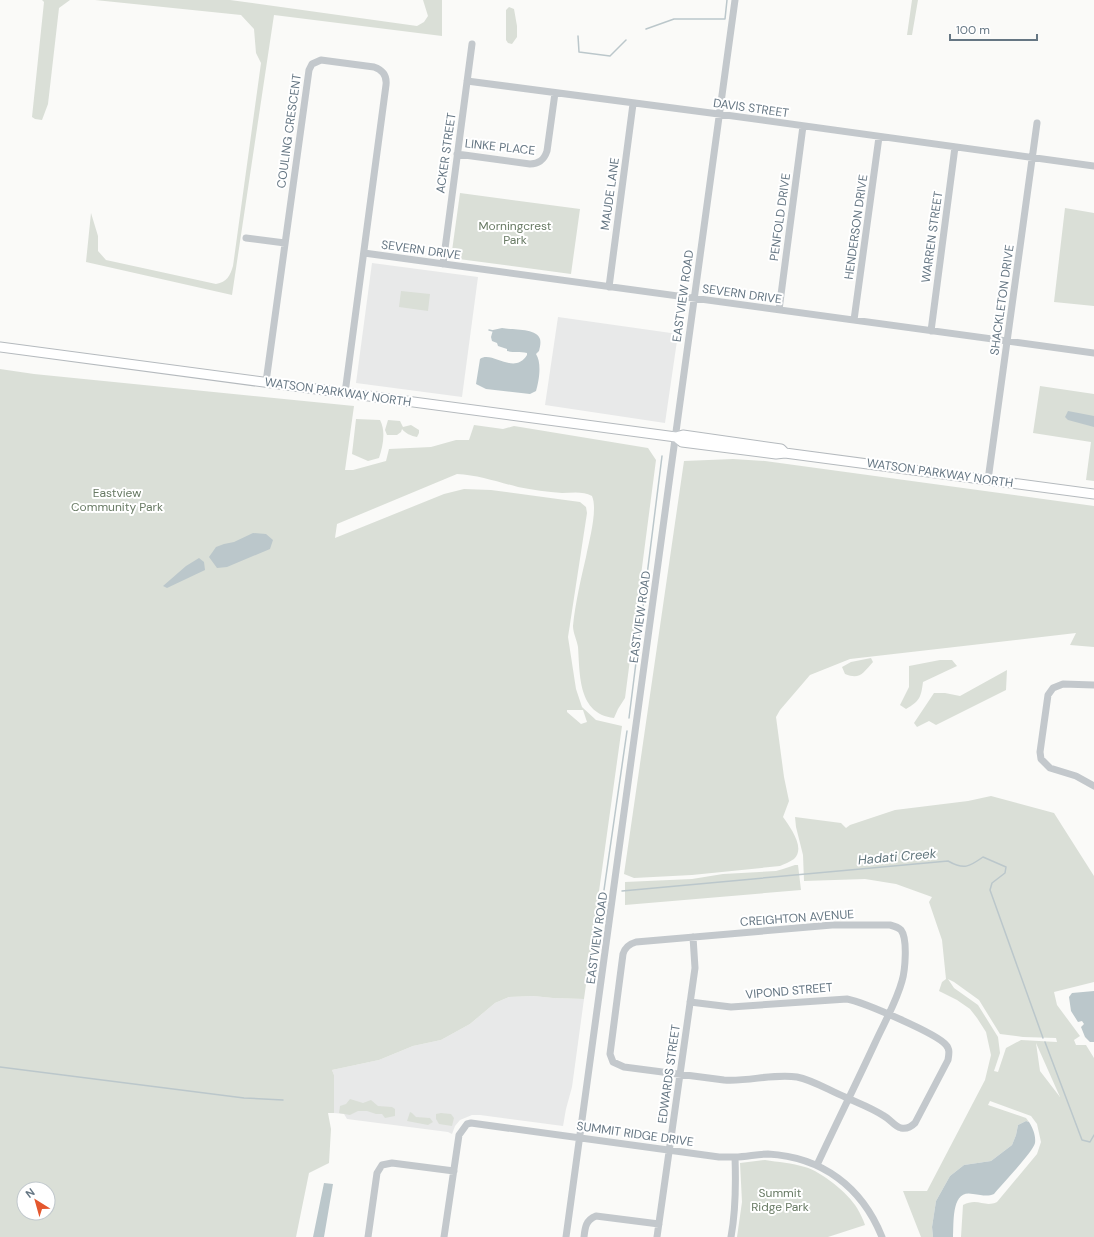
<svg xmlns="http://www.w3.org/2000/svg" width="1094" height="1237" font-family="'DM Sans',sans-serif">
<style>
.built{fill:#e8e9e9}
.green{fill:#dadfd7;fill-rule:evenodd}
.water{fill:#bbc7cb}
.lines{fill:none;stroke-linecap:round;stroke-linejoin:round}
.stream{stroke:#bbc7cb;stroke-width:1.5}
.major-casing{stroke:#b5babe;stroke-width:11}
.minor{stroke:#c3c8cc;stroke-width:7}
.major{stroke:#fff;stroke-width:9}
.labels{text-anchor:middle;stroke-width:4;stroke-linejoin:round;paint-order:stroke}
.street-label{font-size:12px;fill:#657683;stroke:#fff}
.park-label{font-size:12px;fill:#687a64;stroke:#fff}
.water-label{font-size:13px;font-style:italic;fill:#60757c;stroke:#fff}
</style>
<rect width="100%" height="100%" fill="#fafaf8"/>
<!-- built -->
<path class="built" d="M372,263L478,277L462,397L356,383Z
M558,317L678,334L665,423L545,405Z
M533,996L553,998L584,999L572,1087L566,1109L563,1126L480,1115H472L460,1120L455,1126L452,1134L448,1132L347,1119L344,1114L334,1113V1075L332,1070L379,1060L413,1046L441,1040L470,1024L495,1003L509,997Z"/>
<!-- green -->
<path class="green" d="M42,0H70L59,8L48,104L42,120L35,119L32,117L44,2Z
M95,0H230L417,26L424,22L428,16L423,0H442V36L274,15L232,295L86,262L91,213L98,236V251L106,260L216,284C227,282 230,276 233,266L261,63L256,53L254,29L241,15Z
M912,0H918L912,35H907Z
M509,7L514,9L517,26V37L512,44L508,43L506,40V10Z
M460,193L580,209L571,274L451,258Z
M1065,208L1094,213V306L1054,302Z
M401,291L430,294L428,311L399,307Z
M0,369L34,374L354,406L345,470H353L386,461L389,449L431,447L456,440H469L474,425L503,429L514,426L648,448L656,460L625,698L618,709L614,718C578,714 580,675 578,647C577,640 573,633 573,626C575,605 581,578 586,557C589,541 598,510 592,496C583,491 572,493 562,493C547,492 533,490 518,487C498,482 478,475 457,474L337,524L335,538L444,494L464,489L491,490L580,502L586,507L587,513L568,637L576,689L582,707L596,720L622,726L584,999L553,998L533,996L509,997L495,1003L470,1024L441,1040L413,1046L379,1060L332,1070L334,1075V1113H328L331,1129L329,1163L309,1173L296,1237H0ZM567,710H583L587,722L581,724L567,712ZM24,1189H48V1213H24Z
M1040,386L1094,394V481L1086,480L1091,442L1033,433Z
M356,419L380,420C386,431 383,446 379,458L368,461L352,454Z
M388,420L400,421L403,427L411,425L419,430V433L417,437C411,436 405,433 402,429L401,432L397,435H387L385,430Z
M733,459L765,461L1094,506V647L1070,645L1076,633L850,659L810,675L780,710L776,717L784,777L789,801L783,817C790,827 806,848 794,859C790,862 784,864 780,866L692,875L634,878L624,874L684,461Z
M871,658L873,662C863,673 860,680 845,674L842,667L851,662Z
M940,660H952L957,666L923,682C921,697 920,701 906,709L900,705L909,687V666Z
M1007,670L1006,690L936,725L929,721L917,727L914,723L934,693H945L960,696Z
M991,796L1054,813L1094,876V982L1054,992L1057,1005L1080,1036L1074,1040L1076,1045H1086L1094,1058V1237H961L963,1205C978,1197 984,1208 997,1202L1037,1154L1041,1142L1037,1124L1031,1116L990,1101L988,1105L1026,1118L1029,1122L1026,1121L1018,1125L1016,1135L1012,1145L991,1161L964,1165L950,1176L936,1201L932,1227L933,1237H921L903,1191H927L985,1080L991,1055L986,1032L977,1018L970,1009L957,1000L939,991L942,982L946,979L942,940L929,902L932,897L896,884L865,879L804,881L803,855L796,827L795,817L841,823L846,828L850,825L895,810L968,801ZM948,979L954,982L979,1000L1000,1034L1023,1037L1056,1038L1057,1042L1021,1040L1006,1048L998,1072L994,1071L1000,1053L998,1037L978,1005L954,988ZM1036,1043L1060,1097L1040,1071Z
M795,865H798L801,890L625,905V882L692,879L723,874L776,871L783,869Z
M350,1099L363,1103L371,1100L378,1106L392,1107L395,1109V1116L385,1118L382,1114H376L367,1111H358L350,1115L339,1113L340,1106L346,1104Z
M410,1112L412,1113L416,1117L430,1118L433,1122L428,1125L407,1121Z
M441,1113L451,1114L454,1118L452,1126L439,1124L436,1119V1114Z
M765,1160C778,1162 792,1163 805,1167C822,1172 848,1193 857,1208C860,1213 863,1219 865,1225L828,1237H737L742,1202L740,1163Z"/>
<!-- water -->
<path class="water" d="M502,328C512,330 537,328 540,339C541,343 540,347 539,351L536,354C542,363 539,381 536,391L530,394L486,389L476,384L480,359C492,350 514,376 527,355V353C520,351 514,353 507,351V349L498,346L497,343L492,341L491,337L493,330Z
M1068,411L1094,416V427L1068,420L1065,417Z
M253,533L266,534L273,540L270,549L227,567L217,568L209,557L216,547L224,544L234,542Z
M199,558L204,562L205,570L167,588L163,586L186,566Z
M1094,991V1042H1090L1085,1037L1081,1027L1084,1024L1082,1021L1078,1022L1071,1011L1069,997L1072,993Z
M1026,1121L1029,1122C1033,1128 1036,1136 1035,1143C1033,1152 1002,1184 994,1194C987,1197 982,1195 973,1194C951,1189 954,1222 953,1237H933L932,1227L936,1201L950,1176L964,1165L991,1161L1012,1145L1016,1135L1018,1125Z
M324,1183L333,1184L324,1237H313Z"/>
<g class="lines">
<!-- stream -->
<path class="stream" d="M646,29L674,19H725L727,0
M578,36L579,52L610,56L626,40
M489,330L493,331
M629,718L662,456
M604,890L627,731
M622,891L948,861C964,870 969,867 983,857L1006,867L1005,873L992,883L990,890L1043,1038
M1045,1042L1082,1140L1090,1142L1094,1135
M0,1067L244,1098L283,1100"/>
<defs>
<path id="major" d="M0,347L676,437L682,442L776,454L785,453L1094,494
M676,437L683,435L781,449L785,453"/>
</defs>
<!-- major casing -->
<use href="#major" class="major-casing"/>
<!-- minor -->
<path class="minor" d="M467,81L711,113L1094,166
M457,154L530,164C539,164 544,160 547,151L555,93
M246,238L285,243
M364,253L1094,353
M443,264L472,44
M609,287L633,104
M779,310L803,126
M854,320L879,137
M931,331L955,147
M266,382L309,70L312,64L321,60L374,67C383,70 387,76 386,85L345,393
M988,480L1037,123
M1094,685L1063,684L1053,688L1048,695L1040,752L1041,759L1050,768L1076,776L1094,786
M690,1002L731,1007L847,999C863,1002 938,1034 946,1045C950,1049 949,1054 948,1060L915,1123C911,1127 906,1129 901,1128C894,1126 890,1119 884,1116C872,1108 858,1103 845,1097C830,1091 813,1080 797,1077C774,1073 748,1082 724,1080L624,1067L613,1062L610,1054L623,954C625,947 629,944 636,942L832,925H890C894,926 898,927 901,930C908,939 905,971 902,981C896,1003 884,1023 875,1043C856,1084 836,1124 817,1165
M368,1237L377,1173L382,1165L392,1163L454,1171
M444,1237L459,1135L467,1124L471,1123L719,1157C724,1157 730,1157 735,1157C746,1157 757,1154 768,1154C822,1157 862,1187 882,1237
M566,1237L735,0
M584,1237C585,1227 586,1220 596,1216L659,1224
M657,1237L695,968L693,937
M731,1237C736,1210 736,1185 735,1157"/>
<!-- major -->
<use href="#major" class="major"/>
</g>
<g class="labels">
<!-- street labels -->
<g class="street-label">
<text transform="translate(751 108) rotate(8)" y="4">DAVIS STREET</text>
<text transform="translate(289 131) rotate(-82)" y="4">COULING CRESCENT</text>
<text transform="translate(500 147) rotate(6)" y="4">LINKE PLACE</text>
<text transform="translate(446 153) rotate(-82)" y="4">ACKER STREET</text>
<text transform="translate(610 194) rotate(-82)" y="4">MAUDE LANE</text>
<text transform="translate(780 217) rotate(-82)" y="4">PENFOLD DRIVE</text>
<text transform="translate(856 227) rotate(-82)" y="4">HENDERSON DRIVE</text>
<text transform="translate(932 237) rotate(-82)" y="4">WARREN STREET</text>
<text transform="translate(421 250) rotate(8)" y="4">SEVERN DRIVE</text>
<text transform="translate(742 294) rotate(8)" y="4">SEVERN DRIVE</text>
<text transform="translate(683 296) rotate(-82)" y="4">EASTVIEW ROAD</text>
<text transform="translate(1002 300) rotate(-82)" y="4">SHACKLETON DRIVE</text>
<text transform="translate(338 392) rotate(8)" y="4">WATSON PARKWAY NORTH</text>
<text transform="translate(940 473) rotate(8)" y="4">WATSON PARKWAY NORTH</text>
<text transform="translate(640 617) rotate(-82)" y="4">EASTVIEW ROAD</text>
<text transform="translate(797 918) rotate(-4)" y="4">CREIGHTON AVENUE</text>
<text transform="translate(597 938) rotate(-82)" y="4">EASTVIEW ROAD</text>
<text transform="translate(789 991) rotate(-5)" y="4">VIPOND STREET</text>
<text transform="translate(669 1074) rotate(-82)" y="4">EDWARDS STREET</text>
<text transform="translate(635 1134) rotate(8)" y="4">SUMMIT RIDGE DRIVE</text>
</g>
<!-- park labels -->
<g class="park-label">
<text x="515" y="230">Morningcrest<tspan x="515" dy="14">Park</tspan></text>
<text x="117" y="497">Eastview<tspan x="117" dy="14">Community Park</tspan></text>
<text x="780" y="1197">Summit<tspan x="780" dy="14">Ridge Park</tspan></text>
</g>
<!-- water labels -->
<g class="water-label">
<text transform="translate(897 856) rotate(-5)" y="5">Hadati Creek</text>
</g>
</g>
<!-- north arrow -->
<g transform="translate(36 1201) rotate(323)"><circle r="19" fill="#ffffff" stroke="#c1c8cd"/>
<path d="M0-3L7 15L0 10L-7 15Z" fill="#e4572e"/>
<text y="-6" font-size="11" font-weight="bold" text-anchor="middle" fill="#657683">N</text>
</g>
<!-- scale -->
<path d="M950 34v6h87v-6" fill="none" stroke="#657683" stroke-width="2"/>
<text x="956" y="34" font-size="12" fill="#657683" stroke="#ffffff" stroke-width="3" paint-order="stroke">100 m</text>
</svg>
